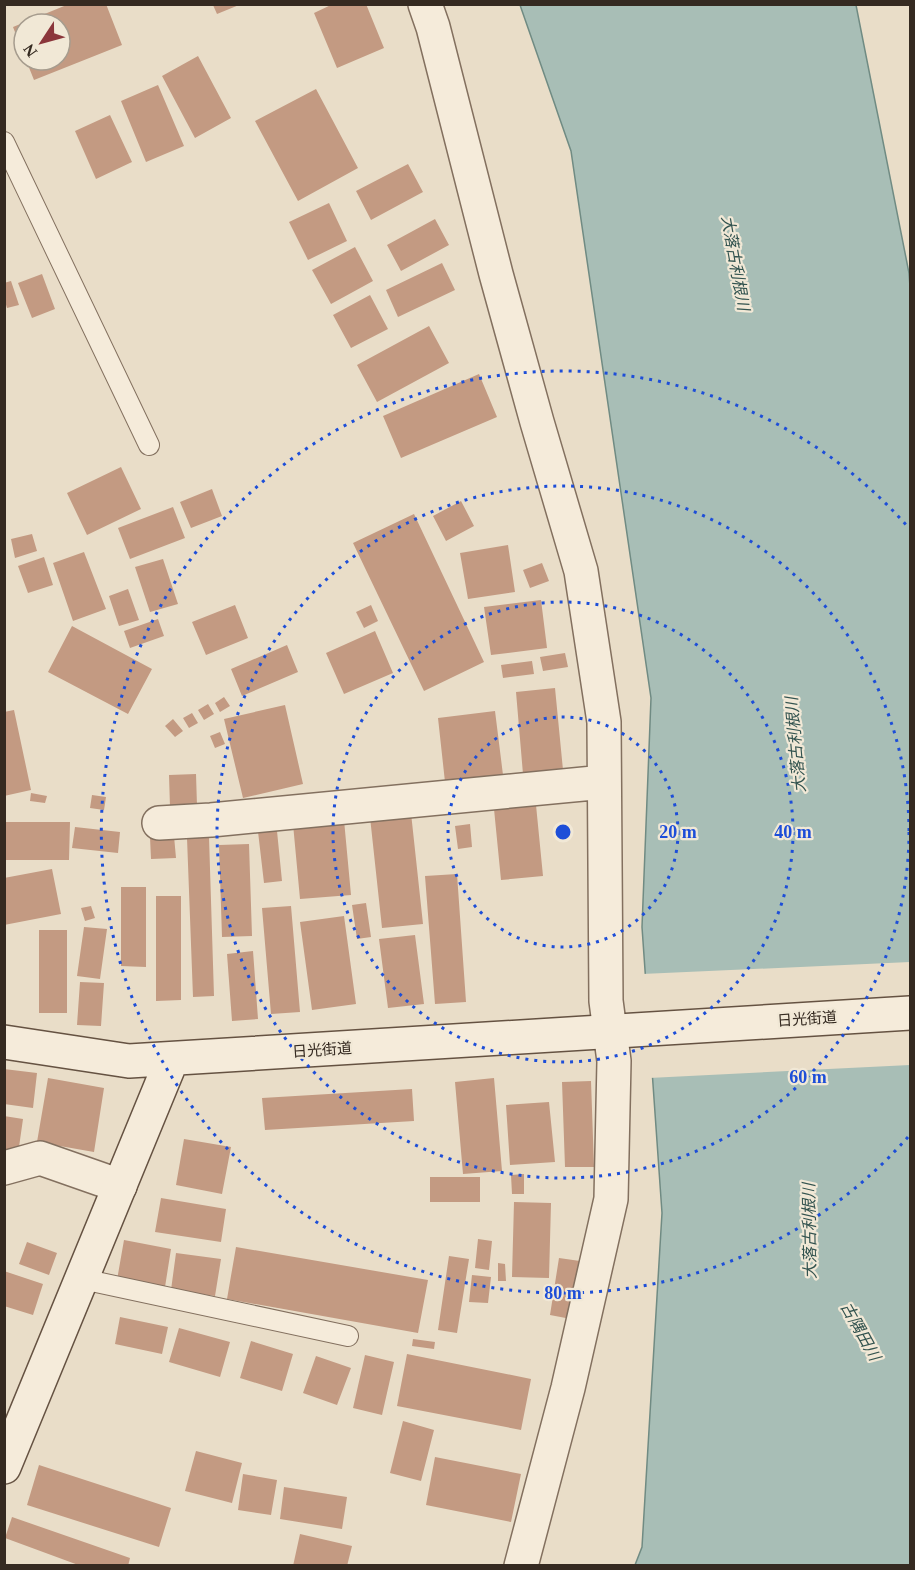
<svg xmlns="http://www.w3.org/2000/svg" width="915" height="1570" font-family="'Times New Roman','Noto Sans JP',serif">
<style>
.water{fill:#a8beb6;stroke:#708b83;stroke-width:1.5}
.pier{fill:#e9ddc8}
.building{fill:#c39a82}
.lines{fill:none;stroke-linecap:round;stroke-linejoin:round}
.lane-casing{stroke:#83705f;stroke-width:22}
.street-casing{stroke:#83705f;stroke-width:36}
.secondary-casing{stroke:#655242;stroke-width:36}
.lane{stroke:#f5ebda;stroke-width:20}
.street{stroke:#f5ebda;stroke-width:33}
.secondary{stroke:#f5ebda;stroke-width:33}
.ring{fill:none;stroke:#1d4ed8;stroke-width:3;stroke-dasharray:3 6}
.labels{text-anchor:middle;stroke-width:4.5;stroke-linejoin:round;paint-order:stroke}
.street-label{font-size:15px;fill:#352a21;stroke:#f1e8d6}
.water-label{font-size:16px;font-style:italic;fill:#32534f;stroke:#f1e8d6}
.centre{fill:#1d4ed8;stroke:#f1e8d6;stroke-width:3}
.ring-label{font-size:18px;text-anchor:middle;font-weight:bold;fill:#1d4ed8;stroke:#f1e8d6;stroke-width:4.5;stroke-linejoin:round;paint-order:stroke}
</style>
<rect width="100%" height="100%" fill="#e9ddc8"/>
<!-- water -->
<path class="water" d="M520,5H856L909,273L910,287V1565H635L642,1547L662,1213L642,927L651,698L571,151Z"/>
<!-- pier -->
<path class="pier" d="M910,962V1065L649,1078L642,974Z"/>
<!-- building -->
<path class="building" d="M69,4H106L122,45L34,80L26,60H60V24H24V55L13,27Z
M333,4H366L384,48L337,68L314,13Z
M213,5H239L217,14Z
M198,56L231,118L195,138L162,76Z
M158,85L184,146L146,162L121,101Z
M316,89L358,168L298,201L255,121Z
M110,115L132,162L96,179L75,131Z
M408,164L423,192L371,220L356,191Z
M329,203L347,241L308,260L289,222Z
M435,219L449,245L401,271L387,245Z
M355,247L373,281L331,304L312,270Z
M442,263L455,290L398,317L386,290Z
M42,274L55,309L32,318L18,283Z
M11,281L19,305L7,308L4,298V283Z
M370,295L388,329L351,348L333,315Z
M429,326L449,363L377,402L357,365Z
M479,374L497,417L401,458L383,416Z
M121,467L141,509L87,535L67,493Z
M212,489L222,516L191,528L180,502Z
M461,501L474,526L446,541L433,516Z
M173,507L185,538L130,559L118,528Z
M414,514L484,662L424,691L353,543Z
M32,534L37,551L15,558L11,539Z
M508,545L515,592L468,599L460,553Z
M84,552L106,609L73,621L53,563Z
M44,557L53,585L28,593L18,566Z
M163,559L178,604L150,612L135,567Z
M542,563L549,581L530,588L523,570Z
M128,589L139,620L119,626L109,596Z
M541,600L547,648L491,655L484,607Z
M235,605L248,638L206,655L192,622Z
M371,605L378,621L364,628L356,612Z
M158,619L164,636L130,648L124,631Z
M72,626L152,669L128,714L48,672Z
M375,631L393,673L344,694L326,653Z
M287,645L298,672L242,696L231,669Z
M565,653L568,667L543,671L540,657Z
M532,661L534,674L503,678L501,665Z
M555,688L563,770L523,774L516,692Z
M224,697L230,706L220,712L215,703Z
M208,704L214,714L204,720L198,710Z
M285,705L303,784L243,798L224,719Z
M14,710L31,790L4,796V712Z
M495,711L503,775L445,782L438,718Z
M192,713L198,723L189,728L183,718Z
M173,719L183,731L175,737L165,726Z
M220,732L225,744L215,748L210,736Z
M196,774L197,806L170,807L169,775Z
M31,793L47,796L45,803L30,801Z
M92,795L106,797L104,810L90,808Z
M536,805L543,876L501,880L494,809Z
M411,813L423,924L382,928L370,817Z
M344,820L351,895L300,899L293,824Z
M276,821L282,881L264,883L257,823Z
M4,822H70L69,860H4Z
M470,824L472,847L458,849L455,826Z
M75,827L120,832L118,853L72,848Z
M174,836L176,858L151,859L150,837Z
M209,837L214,996L193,997L187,838Z
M249,844L252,936L222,937L219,845Z
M52,869L61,914L4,925V878Z
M457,874L466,1002L435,1004L425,876Z
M121,887H146V967L121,966Z
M156,896H181V1000L156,1001Z
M366,903L371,937L357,939L352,905Z
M91,906L95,918L85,921L81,908Z
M291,906L300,1012L271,1014L262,908Z
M344,916L356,1004L312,1010L300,922Z
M84,927L107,929L100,979L77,976Z
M39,930H67V1013H39Z
M415,935L424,1004L388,1008L379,939Z
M253,951L258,1019L232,1021L227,954Z
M80,982L104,983L101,1026L77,1025Z
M4,1069L37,1073L33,1108L4,1104Z
M48,1078L104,1088L94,1152L37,1142Z
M494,1078L502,1171L463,1174L455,1082Z
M591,1081L594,1167H565L562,1082Z
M412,1089L414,1121L265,1130L262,1098Z
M549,1102L555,1162L510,1165L506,1105Z
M4,1116L23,1119L18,1154L4,1152Z
M184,1139L231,1147L222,1194L176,1185Z
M524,1174V1194H512L511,1175Z
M430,1177H480V1202H430Z
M161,1198L226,1209L221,1242L155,1232Z
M514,1202L551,1203L549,1278L512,1277Z
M478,1239L492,1241L489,1270L475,1268Z
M124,1240L171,1249L165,1287L117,1280Z
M27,1242L57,1253L49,1275L19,1264Z
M236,1247L428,1280L418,1333L227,1299Z
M176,1253L221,1259L215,1296L171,1290Z
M449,1256L469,1259L457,1333L438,1330Z
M559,1258L580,1261L571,1319L550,1315Z
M498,1263L505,1264L506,1281H498Z
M4,1271L43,1284L33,1315L4,1306Z
M472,1275L491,1277L488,1303L469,1302Z
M120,1317L168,1327L162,1354L115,1344Z
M179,1328L230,1342L220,1377L169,1362Z
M413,1339L435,1342L434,1349L412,1346Z
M251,1341L293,1354L282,1391L240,1378Z
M407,1354L531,1379L521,1430L397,1406Z
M365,1355L394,1362L382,1415L353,1408Z
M316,1356L351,1368L337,1405L303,1393Z
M403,1421L434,1430L421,1481L390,1473Z
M196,1451L242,1463L232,1503L185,1491Z
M435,1457L521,1474L511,1522L426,1505Z
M39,1465L171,1508L159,1547L27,1505Z
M243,1474L277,1480L271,1515L238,1510Z
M284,1487L347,1497L342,1529L280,1519Z
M12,1517L130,1558L128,1566H81L5,1538Z
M300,1534L352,1546L347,1566H293Z"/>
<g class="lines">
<defs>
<path id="lane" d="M4,142L149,445
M82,1279L348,1336"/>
<path id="street" d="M425,4L433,27L496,274L537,422L581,571L604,722L606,1001L614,1061L611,1199L568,1388L521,1566
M159,823L211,820L604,782
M4,1168L40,1158L120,1186"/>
<path id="secondary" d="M4,1042L129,1061L910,1013
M4,1467L172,1059"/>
</defs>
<!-- lane casing -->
<use href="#lane" class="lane-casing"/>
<!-- street casing -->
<use href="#street" class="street-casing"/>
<!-- secondary casing -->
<use href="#secondary" class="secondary-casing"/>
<!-- lane -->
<use href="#lane" class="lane"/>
<!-- street -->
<use href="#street" class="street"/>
<!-- secondary -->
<use href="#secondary" class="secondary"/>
</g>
<!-- distance rings -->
<g class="ring">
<circle cx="563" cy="832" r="115"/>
<circle cx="563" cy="832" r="230"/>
<circle cx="563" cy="832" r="346"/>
<path d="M908 1137A461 461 0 1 1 908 527"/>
</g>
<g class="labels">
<!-- street labels -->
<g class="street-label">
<text transform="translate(807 1019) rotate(-4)" y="5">日光街道</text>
<text transform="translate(322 1050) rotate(-4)" y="5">日光街道</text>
</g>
<!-- water labels -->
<g class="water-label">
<text transform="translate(736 263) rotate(80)" y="6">大落古利根川</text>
<text transform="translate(795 745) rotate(-95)" y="6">大落古利根川</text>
<text transform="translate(809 1231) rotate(-91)" y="6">大落古利根川</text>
<text transform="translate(861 1331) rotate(61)" y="6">古隅田川</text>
</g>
</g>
<circle cx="563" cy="832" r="9" class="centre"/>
<g class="ring-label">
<text x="678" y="838">20 m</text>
<text x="793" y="838">40 m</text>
<text x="808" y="1083">60 m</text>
<text x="563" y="1299">80 m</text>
</g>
<!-- border -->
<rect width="915" height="1570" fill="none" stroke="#352a21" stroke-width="12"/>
<!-- north arrow -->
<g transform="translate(42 42) rotate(234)"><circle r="28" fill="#f1e8d6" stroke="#a69c8e" stroke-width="1.5"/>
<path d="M0-4.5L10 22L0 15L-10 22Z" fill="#8b363b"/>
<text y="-9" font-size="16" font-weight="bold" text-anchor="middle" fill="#352a21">N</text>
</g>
</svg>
